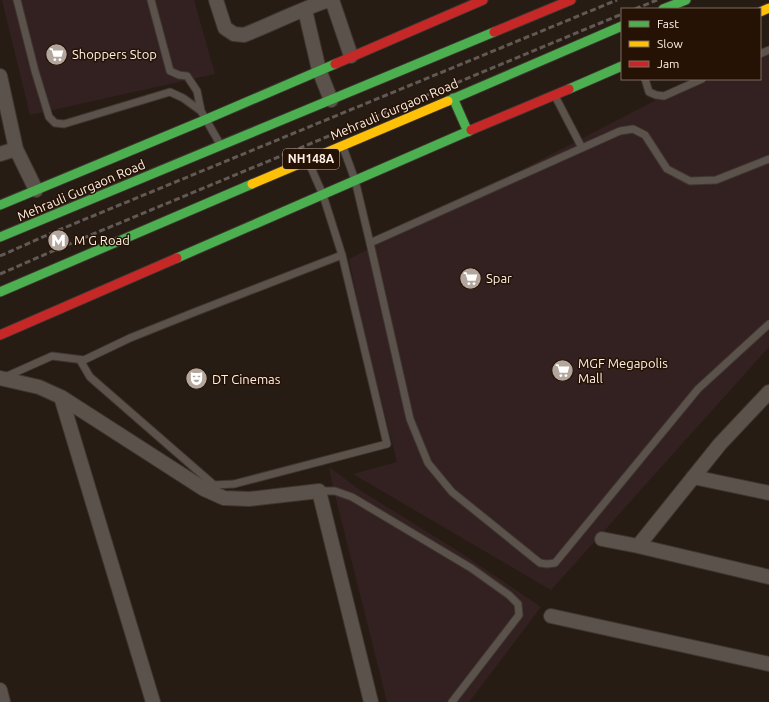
<svg xmlns="http://www.w3.org/2000/svg" width="769" height="702" font-family="Ubuntu,sans-serif">
<style>
.commercial{fill:#332121}
.lines{fill:none;stroke-linecap:round;stroke-linejoin:round}
.lane-casing{stroke:#3e3630;stroke-width:9}
.street-casing{stroke:#3e3630;stroke-width:16}
.fast-casing{stroke:#3e3630;stroke-width:11}
.slow-casing{stroke:#3e3630;stroke-width:11}
.jam-casing{stroke:#3e3630;stroke-width:11}
.lane{stroke:#5b524c;stroke-width:7}
.street{stroke:#5b524c;stroke-width:14}
.fast{stroke:#4caf50;stroke-width:9}
.slow{stroke:#ffc107;stroke-width:9}
.jam{stroke:#c62828;stroke-width:9}
.rail{stroke:#615954;stroke-width:3;stroke-dasharray:6 3;stroke-linecap:butt}
.labels{text-anchor:middle;stroke-width:3;stroke-linejoin:round;paint-order:stroke}
.shield{fill:#251204;stroke:#bdada2;stroke-width:1}
.shield-label{font-size:12px;font-weight:bold;fill:#fef0e6}
.poi-label{font-size:13px;fill:#fef0e6;stroke:#251204;text-anchor:start}
.street-label{font-size:13px;fill:#fef0e6;stroke:#251204}
</style>
<rect width="100%" height="100%" fill="#271c14"/>
<!-- commercial -->
<path class="commercial" d="M2,0H194L215,74L30,115Z
M769,55V347L551,590L353,474L397,462L365,338L349,259L662,97L709,79H760V59Z
M329,467L361,491L458,551L541,607L469,702H387L333,487Z"/>
<g class="lines">
<defs>
<path id="lane" d="M17,0L35,71L49,117L55,123L64,124L170,92L183,98L201,111
M151,0L170,71L179,75L187,76L197,91L201,111L220,144
M760,54L769,50
M645,79L649,92L656,95L664,96L702,79
M555,96L582,148
M343,147L355,180L370,243L410,419L428,463L452,492L540,563L547,564L555,563L698,389L769,324
M370,243L620,131L633,129L645,135L667,169L690,181L716,180L769,159
M80,360L90,377L214,485L234,484L387,444L342,255L323,195L309,163
M5,377L52,356L84,360L130,338L195,312L342,255
M319,491H335L352,497L471,568L509,595L518,604L519,615L452,702"/>
<path id="street" d="M216,0L225,28L234,34L244,35C272,24 301,9 329,0
M332,0L351,56
M305,10L319,70L331,100
M0,76L16,149L36,190
M0,154L16,149
M0,378L39,387L61,397L204,489L224,498L249,499L319,491L371,702
M769,392L720,444L638,546L769,577
M61,397L153,702
M693,477L769,493
M602,539L638,546
M551,616L769,664
M0,690L3,702"/>
<path id="fast" d="M663,9L686,0
M569,89L622,66
M453,98L468,132
M448,101L622,26
M0,205L207,119L335,64
M0,237L494,32
M177,258L471,130
M0,292L252,184"/>
<path id="slow" d="M760,12L769,8
M252,184L448,101"/>
<path id="jam" d="M494,32L571,0
M335,64L483,0
M471,130L569,89
M0,335L177,258"/>
</defs>
<!-- lane casing -->
<use href="#lane" class="lane-casing"/>
<!-- street casing -->
<use href="#street" class="street-casing"/>
<!-- fast casing -->
<use href="#fast" class="fast-casing"/>
<!-- slow casing -->
<use href="#slow" class="slow-casing"/>
<!-- jam casing -->
<use href="#jam" class="jam-casing"/>
<!-- lane -->
<use href="#lane" class="lane"/>
<!-- street -->
<use href="#street" class="street"/>
<!-- fast -->
<use href="#fast" class="fast"/>
<!-- slow -->
<use href="#slow" class="slow"/>
<!-- jam -->
<use href="#jam" class="jam"/>
<!-- rail -->
<path class="rail" d="M635,9L657,0
M0,256L54,232L617,0
M0,274L62,247L622,14"/>
</g>
<!-- icons -->
<defs>
<symbol id="supermarket-disc" viewBox="-11 -11 22 22"><circle r="9.5" fill="#b3a69c" stroke="#251204"/><path d="M-6-5.5h2.5l.6 2H6L4.5 2H-2.5L-4.4-4H-6ZM-1.5 3.2a1.3 1.3 0 1 0 .1 0ZM3 3.2a1.3 1.3 0 1 0 .1 0Z" fill="#fff"/></symbol>
<symbol id="metro-disc" viewBox="-11 -11 22 22"><circle r="9.5" fill="#b3a69c" stroke="#251204"/><path d="M-5.5 5V-5H-3L0 0L3-5H5.5V5H3V-.5L0 4L-3-.5V5Z" fill="#fff"/></symbol>
<symbol id="theatre-disc" viewBox="-11 -11 22 22"><circle r="9.5" fill="#b3a69c" stroke="#251204"/><path d="M-5-5.5Q0-4 5-5.5V0Q5 5 0 6Q-5 5-5 0ZM-3.3-2.5H-1v1.5H-3.3ZM1-2.5H3.3v1.5H1ZM-2.8 1Q0 5.5 2.8 1Z" fill="#fff"/></symbol>
</defs>
<g fill-rule="evenodd">
<use href="#supermarket-disc" x="44" y="42" width="25" height="25"/>
<use href="#metro-disc" x="46" y="228" width="25" height="25"/>
<use href="#supermarket-disc" x="458" y="266" width="25" height="25"/>
<use href="#supermarket-disc" x="550" y="358" width="25" height="25"/>
<use href="#theatre-disc" x="184" y="366" width="25" height="25"/>
</g>
<g class="labels">
<!-- shield labels -->
<rect class="shield" x="283" y="149" width="56" height="20" rx="3"/>
<g class="shield-label">
<text x="311" y="163">NH148A</text>
</g>
<!-- poi labels -->
<g class="poi-label">
<text x="72" y="59">Shoppers Stop</text>
<text x="74" y="245">M G Road</text>
<text x="486" y="283">Spar</text>
<text x="578" y="368">MGF Megapolis<tspan x="578" dy="15">Mall</tspan></text>
<text x="212" y="384">DT Cinemas</text>
</g>
<!-- street labels -->
<g class="street-label">
<text transform="translate(394 109) rotate(-23)" y="5">Mehrauli Gurgaon Road</text>
<text transform="translate(81 190) rotate(-23)" y="5">Mehrauli Gurgaon Road</text>
</g>
</g>
<!-- legend -->
<rect x="621" y="8" width="140" height="72" fill="#251204" stroke="#7c6b5e"/>
<rect x="629" y="21" width="20" height="6" fill="#4caf50" stroke="#7c6b5e"/>
<text x="657" y="28" font-size="12" fill="#fef0e6">Fast</text>
<rect x="629" y="41" width="20" height="6" fill="#ffc107" stroke="#7c6b5e"/>
<text x="657" y="48" font-size="12" fill="#fef0e6">Slow</text>
<rect x="629" y="61" width="20" height="6" fill="#c62828" stroke="#7c6b5e"/>
<text x="657" y="68" font-size="12" fill="#fef0e6">Jam</text>
</svg>
